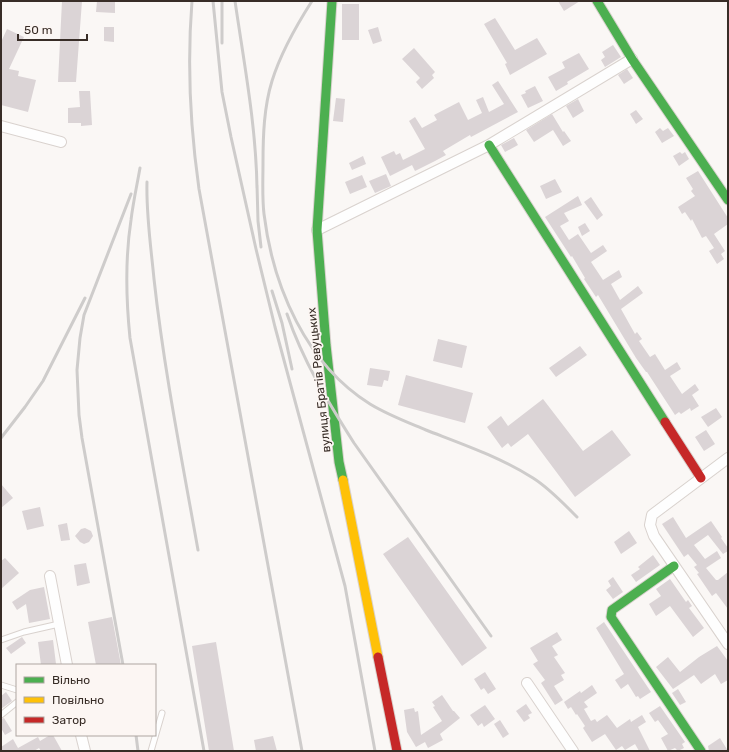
<svg xmlns="http://www.w3.org/2000/svg" width="729" height="752" font-family="Rubik,sans-serif">
<style>
.building{fill:#dbd4d6}
.lines{fill:none;stroke-linecap:round;stroke-linejoin:round}
.lane-casing{stroke:#d9d2ce;stroke-width:7}
.street-casing{stroke:#d9d2ce;stroke-width:12}
.fast-casing{stroke:#d9d2ce;stroke-width:11}
.slow-casing{stroke:#d9d2ce;stroke-width:11}
.jam-casing{stroke:#d9d2ce;stroke-width:11}
.lane{stroke:#fefefe;stroke-width:5}
.street{stroke:#fefefe;stroke-width:10}
.fast{stroke:#4caf50;stroke-width:9}
.slow{stroke:#ffc107;stroke-width:9}
.jam{stroke:#c62828;stroke-width:9}
.rail{stroke:#cecccb;stroke-width:3}
.labels{text-anchor:middle;stroke-width:3.5;stroke-linejoin:round;paint-order:stroke}
.street-label{font-size:12px;fill:#382d27;stroke:#fcf6f3}
</style>
<rect width="100%" height="100%" fill="#faf7f5"/>
<!-- building -->
<path class="building" d="M62,1H82L76,82H58Z
M97,1H115V13L96,12Z
M558,1H580L564,11Z
M342,4H359V40H342Z
M495,18L515,50L537,38L547,54L510,75L505,64L507,63L484,24Z
M104,27H114V42L104,41Z
M378,27L382,41L373,44L368,30Z
M7,29L24,37L9,69L19,71L18,76L36,80L28,112L1,105V42Z
M613,45L621,57L605,67L601,60L605,57L602,52Z
M414,48L435,72L432,75L434,78L422,89L416,82L420,78L402,59Z
M579,53L589,69L567,82L568,84L556,91L548,77L565,68L562,62Z
M627,69L633,78L624,84L618,75Z
M498,81L518,112L471,137L470,135L443,151L446,155L435,161L415,171L412,165L390,176L381,157L394,151L396,155L400,153L403,160L425,149L409,121L415,117L422,128L437,120L434,115L459,102L468,120L482,113L476,100L483,97L489,112L504,104L492,85Z
M535,86L543,101L528,108L521,95L526,93L525,91Z
M79,91H90L92,125L81,126V123H68V108L80,107Z
M336,98L345,99L343,122L333,121Z
M578,99L584,111L573,118L566,106Z
M636,110L643,119L636,124L630,114Z
M552,114L563,132L564,131L571,141L563,146L553,130L534,142L526,130Z
M660,128L663,131L668,128L674,136L662,143L655,132Z
M514,138L518,145L505,152L501,145Z
M680,152L682,154L685,152L689,159L679,166L673,156Z
M363,156L366,164L352,170L349,163Z
M698,171L728,218V224L714,234L725,251L721,254L724,259L717,264L709,251L714,248L706,236L702,238L692,219L691,221L685,212L682,214L678,207L695,196L691,191L693,189L686,178Z
M386,174L391,186L375,193L369,181Z
M362,175L367,187L350,194L345,182Z
M555,179L562,192L546,199L540,186Z
M578,196L582,205L564,213L569,221L560,226L569,240L578,234L591,253L603,245L607,251L591,262L603,280L619,270L622,277L611,284L620,300L638,286L643,293L621,309L635,334L637,332L642,339L639,341L650,357L655,354L665,370L677,362L681,369L670,376L682,394L695,384L699,390L692,395L699,406L691,411L690,408L681,414L679,412L675,415L647,372H646L636,358L598,295L596,297L584,279L585,278L572,256L571,257L545,217Z
M591,197L603,215L597,220L584,202Z
M585,223L590,231L582,236L578,227Z
M438,339L467,346L462,368L433,361Z
M580,346L587,355L556,377L549,368Z
M370,368L390,371L388,381L384,380L382,387L367,385Z
M406,375L473,393L465,423L398,405Z
M543,399L583,451L612,430L631,455L575,497L528,434L511,447L508,443L502,448L487,427L501,416L508,426Z
M716,408L722,417L708,427L701,417Z
M706,430L715,444L704,451L695,437Z
M1,484L13,498L1,508Z
M40,507L44,526L27,530L22,511Z
M673,517L686,538L711,521L722,537L721,538L728,548V551L723,554L708,535L694,545L705,559L717,551L721,558L706,568L716,580H718L728,572V609L716,593L712,596L697,574L699,573L694,567L697,565L688,554L684,557L662,524Z
M67,523L70,540L61,541L58,525Z
M85,528L91,531L93,536L89,542L84,544L80,542L75,536L81,529Z
M629,531L637,543L621,554L614,542Z
M408,537L487,648L462,666L383,554Z
M653,555L660,565L636,582L631,575L640,569L638,567Z
M5,558L19,573L1,589V561Z
M86,563L90,583L77,586L74,565Z
M613,577L623,592L613,599L606,590L611,586L608,581Z
M670,579L686,602L688,600L692,606L689,608L704,628L693,637L670,606L656,616L649,604L661,596L656,589Z
M44,587L50,619L29,623L26,604L17,610L12,602L30,590Z
M112,617L121,665H96L88,622Z
M604,622L651,692L640,699L638,696L636,697L628,684L621,689L615,680L624,674L596,628Z
M557,632L562,640L552,646L558,655L554,657L565,673L561,675L564,680L554,686L563,700L555,705L541,683L545,680L533,664L538,661L530,648Z
M22,637L26,643L11,654L6,648Z
M53,640L56,664L41,665L38,642Z
M216,642L234,751H209L192,646Z
M717,646L728,661V680L721,684L715,674L701,684L694,675L673,689L656,667L668,657L680,672L699,657Z
M485,672L496,689L488,694L484,688L481,690L474,679Z
M592,685L597,693L584,702L588,707L584,709L591,721L595,719L597,722L607,715L617,728L630,719L631,722L642,715L646,722L638,727L650,751H639L635,744L625,750L622,746L616,750L605,734L592,742L583,728L585,726L577,714L576,715L571,707L568,709L564,702L580,691L581,693Z
M678,689L686,702L680,705L672,693Z
M6,692L12,701L1,709V696Z
M442,695L453,711H454L460,718L440,734L443,740L428,748L425,742L416,747L407,732L404,710L414,708L415,712L418,711L421,735L442,721L433,707L435,706L432,702Z
M526,704L532,713L528,715L530,718L524,722L516,711Z
M485,705L495,719L484,727L482,723L478,726L470,715Z
M660,706L685,742L682,744L684,748L678,751L675,748L668,751L661,738L668,734L658,720L655,722L649,713Z
M4,718L12,731L5,735L1,728V719Z
M500,720L509,734L503,738L494,724Z
M50,735H53L62,751H41L39,748L34,751H1V747L13,739L18,748L38,737L40,741Z
M273,736L277,751H256L254,740Z
M720,738L728,751H709L708,746Z"/>
<g class="lines">
<defs>
<path id="lane" d="M1,640L24,632L59,624
M1,685L17,690
M1,715L17,702
M151,751L162,713"/>
<path id="street" d="M1,126L61,142
M317,230L489,145L632,59
M728,458L652,515L650,525L654,536L728,644
M50,576L67,665
M527,683L573,751
M81,735L85,751"/>
<path id="fast" d="M332,1L317,230L326,345L339,462L343,480
M597,1L632,59L728,200
M489,145L665,422
M674,566L612,610L611,617L701,751"/>
<path id="slow" d="M343,480L378,657"/>
<path id="jam" d="M665,422L701,478
M378,657L397,751"/>
</defs>
<!-- lane casing -->
<use href="#lane" class="lane-casing"/>
<!-- street casing -->
<use href="#street" class="street-casing"/>
<!-- fast casing -->
<use href="#fast" class="fast-casing"/>
<!-- slow casing -->
<use href="#slow" class="slow-casing"/>
<!-- jam casing -->
<use href="#jam" class="jam-casing"/>
<!-- lane -->
<use href="#lane" class="lane"/>
<!-- street -->
<use href="#street" class="street"/>
<!-- fast -->
<use href="#fast" class="fast"/>
<!-- slow -->
<use href="#slow" class="slow"/>
<!-- jam -->
<use href="#jam" class="jam"/>
<!-- rail -->
<path class="rail" d="M192,1C187,64 190,126 199,189L302,751
M213,1L222,92L231,137L256,249L275,327L345,586L375,751
M222,1V43
M235,1C244,63 256,125 257,188
M312,1C296,26 281,52 272,81C264,107 263,135 263,163C263,180 262,197 264,214C273,287 306,364 370,404C388,415 407,422 426,430C462,444 500,457 533,478C549,488 563,503 577,517
M140,168C137,185 133,203 131,220C125,259 126,299 130,338L204,751
M147,182C146,215 151,247 154,279C164,370 182,460 198,550
M257,185L258,221L261,247
M272,291L282,323L292,369
M287,314C303,361 328,402 354,443L491,636
M1,438L25,407L43,381L85,298
M123,665L82,438L79,415L77,370L80,338L84,315L131,194
M136,735L138,751"/>
</g>
<g class="labels">
<!-- street labels -->
<g class="street-label">
<text transform="translate(319 380) rotate(-96)" y="4">вулиця Братів Ревуцьких</text>
</g>
</g>
<!-- border -->
<rect width="729" height="752" fill="none" stroke="#382d27" stroke-width="4"/>
<!-- legend -->
<rect x="16" y="664" width="140" height="72" fill="#fcf6f3" stroke="#aea6a1"/>
<rect x="24" y="677" width="20" height="6" fill="#4caf50" stroke="#aea6a1"/>
<text x="52" y="684" font-size="12" fill="#382d27">Вільно</text>
<rect x="24" y="697" width="20" height="6" fill="#ffc107" stroke="#aea6a1"/>
<text x="52" y="704" font-size="12" fill="#382d27">Повільно</text>
<rect x="24" y="717" width="20" height="6" fill="#c62828" stroke="#aea6a1"/>
<text x="52" y="724" font-size="12" fill="#382d27">Затор</text>
<!-- scale -->
<path d="M18 34v6h69v-6" fill="none" stroke="#382d27" stroke-width="2"/>
<text x="24" y="34" font-size="12" fill="#382d27" stroke="#fcf6f3" stroke-width="3" paint-order="stroke">50 m</text>
</svg>
